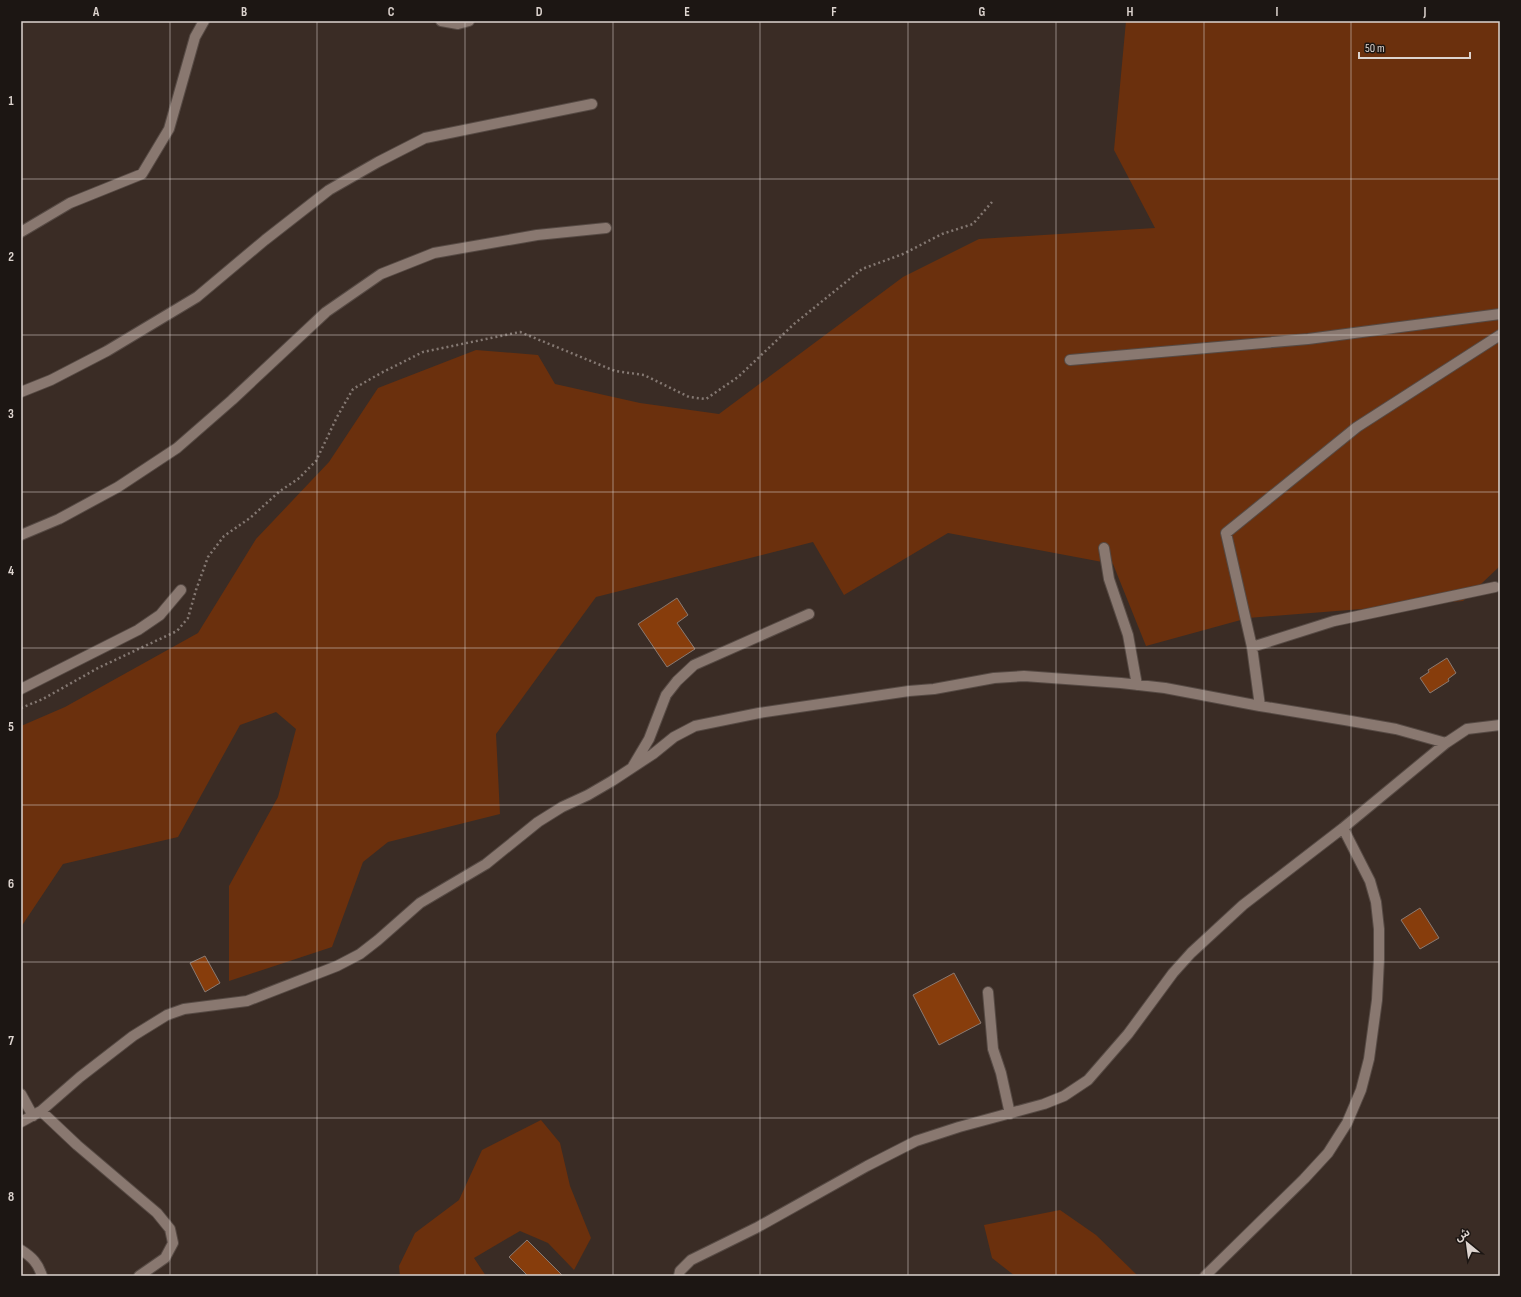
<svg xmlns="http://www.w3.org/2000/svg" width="1521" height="1297" font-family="'Sofia Sans Condensed','Noto Sans Arabic',sans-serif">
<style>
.green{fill:#6b300d}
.building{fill:#873d0c;stroke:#8a7a72}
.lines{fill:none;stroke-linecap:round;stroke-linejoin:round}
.minor-casing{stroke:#564a44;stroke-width:12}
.path{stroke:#847872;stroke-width:2.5;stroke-dasharray:2 3;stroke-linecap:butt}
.minor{stroke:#897870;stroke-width:10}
.grid{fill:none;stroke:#ddd4cf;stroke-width:1;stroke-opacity:0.55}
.neatline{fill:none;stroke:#ddd4cf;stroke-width:1.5}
.grid-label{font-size:13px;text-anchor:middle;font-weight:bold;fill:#ddd4cf}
</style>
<rect width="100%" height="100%" fill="#3a2c25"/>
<!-- green -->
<path class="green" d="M1126,21H1500V566L1463,601L1248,618L1146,646L1113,564L948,533L844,595L813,542L596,597L496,734L500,814L388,842L363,862L332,947L229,981V886L278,797L296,729L276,712L240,725L178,837L63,864L21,927V726L65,707L198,633L256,539L329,462L378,388L476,350L538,355L555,384L640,403L719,414L903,277L979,239L1155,228L1114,150Z
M541,1120L560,1143L570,1186L591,1238L574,1270L548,1243L520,1231L474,1258L486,1276H400L399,1266L415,1233L459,1200L482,1150Z
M1060,1210L1096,1235L1138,1276H1015L992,1258L984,1225Z"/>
<!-- building -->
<path class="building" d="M677,598L688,615L677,623L695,649L667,667L638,624Z
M1447,658L1456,673L1448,679L1449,681L1430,693L1420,678L1429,672L1428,670Z
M1420,908L1439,938L1420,949L1401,920Z
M205,956L220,983L205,992L190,963Z
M954,973L981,1023L939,1045L913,995Z
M527,1240L563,1276H528L509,1257Z"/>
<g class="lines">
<defs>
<path id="minor" d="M441,21L458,24L469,21
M21,232L70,203L142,174L169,129L195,37L204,21
M1070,360L1308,339L1500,314
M21,392L51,380L107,351L197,297L265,240L329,190L378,162L425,138L592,104
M21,535L59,519L118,487L177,448L232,400L326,312L381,274L434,253L537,235L606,228
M1104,548L1109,579L1128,635L1137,685
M1252,647L1226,533L1357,427L1500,335
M21,689L138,630L160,615L181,590
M1260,706L1252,647L1334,621L1495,587
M633,766L649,739L666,695L677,681L694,665L809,614
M988,992L993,1049L1001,1073L1010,1114
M21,1094L33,1116
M41,1111L80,1077L133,1036L167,1015L184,1009L247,1001L337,966L360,954L378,940L420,903L486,864L538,822L562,807L588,795L612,781L653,754L674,737L695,726L759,713L909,691L934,689L994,678L1024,676L1121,683L1165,688L1260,706L1345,720L1396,729L1446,743
M21,1122L41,1111L77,1145L157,1213L170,1229L173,1243L165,1258L139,1276
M21,1250C32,1257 38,1263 42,1276
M679,1276L680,1271L691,1260L756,1228L867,1166L916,1141L959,1127L1044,1104L1064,1096L1088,1080L1128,1034L1173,973L1191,953L1243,905L1343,828L1446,743L1467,729L1500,725
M1205,1276L1304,1179L1328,1153L1347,1123L1361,1090L1369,1059L1377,1000L1379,959V929L1376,902L1370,881L1343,828"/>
</defs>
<!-- minor casing -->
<use href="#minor" class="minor-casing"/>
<!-- path -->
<path class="path" d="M21,708L43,699L98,668L177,631L188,618L196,590L208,557L224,536L250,518L280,491L298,479L316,461L337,417L353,389L381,373L423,352L520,332L615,371L644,375L689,397L706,399L738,377L794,324L862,269L903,254L942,234L973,224L992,202"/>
<!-- minor -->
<use href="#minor" class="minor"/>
</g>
<!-- grid -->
<path class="grid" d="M170,21V1276M317,21V1276M465,21V1276M613,21V1276M760,21V1276M908,21V1276M1056,21V1276M1204,21V1276M1351,21V1276M21,179H1500M21,335H1500M21,492H1500M21,648H1500M21,805H1500M21,962H1500M21,1118H1500"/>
<!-- border -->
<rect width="1521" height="1297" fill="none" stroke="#1c1613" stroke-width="44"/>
<!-- north arrow -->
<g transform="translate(1467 1243) rotate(331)" stroke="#1c1613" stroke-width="3" paint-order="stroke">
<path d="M0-3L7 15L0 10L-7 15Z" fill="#ddd4cf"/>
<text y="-6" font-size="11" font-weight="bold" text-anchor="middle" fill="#ddd4cf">ش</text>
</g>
<!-- scale -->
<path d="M1359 52v6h111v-6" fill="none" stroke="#ddd4cf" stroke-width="2"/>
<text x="1365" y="52" font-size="12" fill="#ddd4cf" stroke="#1c1613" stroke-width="3" paint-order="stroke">50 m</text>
<rect x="22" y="22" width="1477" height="1253" class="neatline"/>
<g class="grid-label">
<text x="96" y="16">A</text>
<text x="244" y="16">B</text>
<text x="391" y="16">C</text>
<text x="539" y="16">D</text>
<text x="687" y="16">E</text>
<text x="834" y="16">F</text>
<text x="982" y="16">G</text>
<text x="1130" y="16">H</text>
<text x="1277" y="16">I</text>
<text x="1425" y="16">J</text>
<text x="11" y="105">1</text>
<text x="11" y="261">2</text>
<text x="11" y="418">3</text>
<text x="11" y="575">4</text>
<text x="11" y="731">5</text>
<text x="11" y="888">6</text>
<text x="11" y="1045">7</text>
<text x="11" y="1201">8</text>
</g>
</svg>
